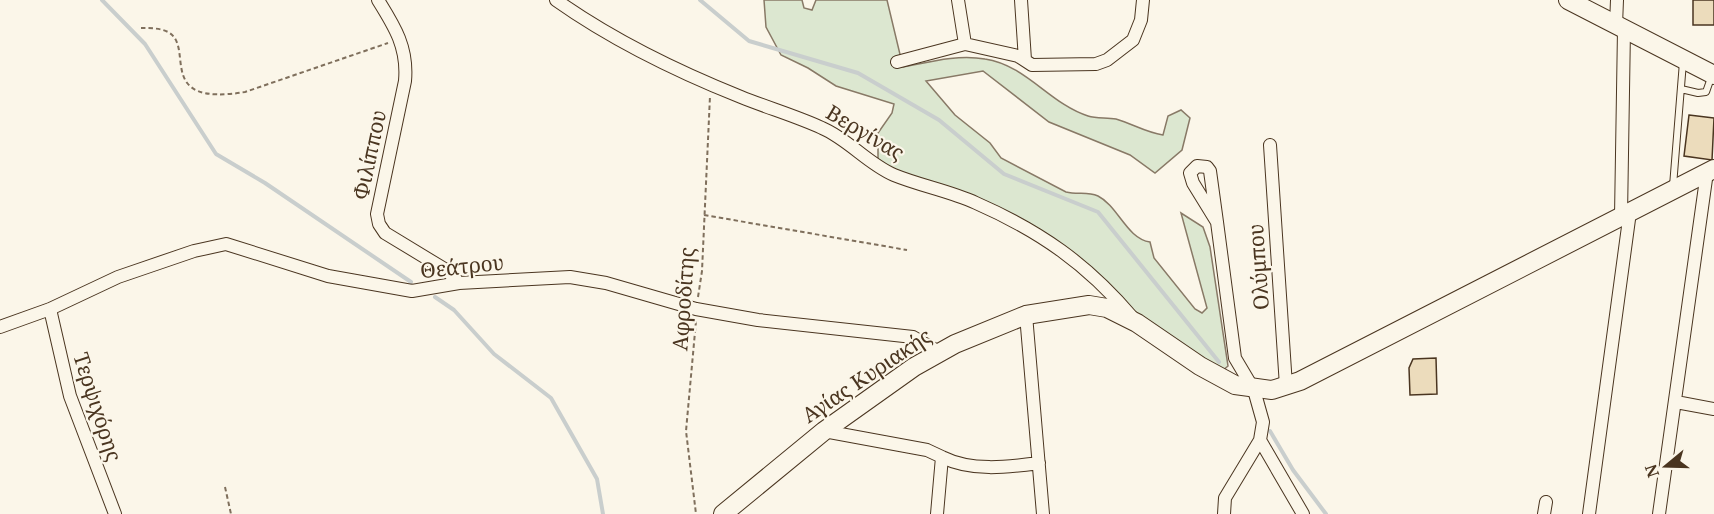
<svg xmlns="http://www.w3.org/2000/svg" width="1714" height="514" font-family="'Noto Serif',serif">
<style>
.green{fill:#dce7d0;stroke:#887966;stroke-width:1.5}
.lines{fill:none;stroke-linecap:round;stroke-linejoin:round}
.stream{stroke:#c9cecd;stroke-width:4}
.building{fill:#ecdcbc;stroke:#4a3520;stroke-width:1.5}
.lane-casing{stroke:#4a3520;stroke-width:8}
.street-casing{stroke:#4a3520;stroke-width:14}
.secondary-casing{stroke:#4a3520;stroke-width:20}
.path{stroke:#7f6f5c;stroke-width:2;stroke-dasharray:4.5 3;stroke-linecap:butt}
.lane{stroke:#fbf6e9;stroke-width:6}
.street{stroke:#fbf6e9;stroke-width:12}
.secondary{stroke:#fbf6e9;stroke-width:18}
.labels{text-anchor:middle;stroke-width:4.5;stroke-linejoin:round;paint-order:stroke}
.street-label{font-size:21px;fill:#4a3520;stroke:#fbf6e9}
</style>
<rect width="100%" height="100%" fill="#fbf6e9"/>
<!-- green -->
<path class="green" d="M764,0H802L804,8L812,10L816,0H887L903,67C929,62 958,54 985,59C1026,65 1050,104 1088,116C1097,119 1107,117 1116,119C1133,124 1145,132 1163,135L1168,116L1181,110L1190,118L1182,150L1155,173L1130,155L1049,122L983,71L926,81L955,115L990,143L1001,158L1066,192C1078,195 1087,191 1098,196C1118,206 1127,239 1150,242L1154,258L1195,309L1202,313L1207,308L1181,213L1203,227L1210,247L1228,366L1222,371L1139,321L1060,245L894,172L878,161V133L892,113L894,104L836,86L808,68L781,55L766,27Z"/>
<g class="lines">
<!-- stream -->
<path class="stream" d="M102,0L145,44L216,154L265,183L411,282
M700,0L749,41L858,73L939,120L1004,174L1098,212L1219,362
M435,297L454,310L494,354L551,398L597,479L603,514
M1270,431L1293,470L1326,514"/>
</g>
<!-- building -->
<path class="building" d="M1693,0H1714V25H1693Z
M1689,115L1714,118L1712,160L1684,156Z
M1436,358L1437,394L1410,395L1409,368L1413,359Z"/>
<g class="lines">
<defs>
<path id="lane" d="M1681,89L1698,93L1706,92L1712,75
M1673,186L1683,62"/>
<path id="street" d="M378,0C395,27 408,48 405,81L377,214L379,224L385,233L446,270L459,283
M556,0C614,41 676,71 741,97C768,108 796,116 822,128C848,139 868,164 894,175C921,186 950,191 976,203C1040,231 1087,264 1132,317
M958,0L965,44
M1021,0L1025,60
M1616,25L1617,0
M897,62L965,44L1018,56L1032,65L1096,64L1107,60L1133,40L1141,20L1143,0
M1270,145L1286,386
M1621,216L1624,29
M1217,222L1210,171L1207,167L1197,166L1190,173L1193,183L1217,222L1235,358L1254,390L1263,422L1260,440L1225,498L1224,514
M50,309L70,396L115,514
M1026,315L1043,514
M0,327L50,309L118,277L194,251L226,244L328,276L412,291L459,283L570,277L606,283L696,309L758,320L913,337L939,352
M1676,402L1714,409
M824,431L927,450L942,457L937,514
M1260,440L1303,514
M942,457C972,472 1008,467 1039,463
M1544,514L1546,502
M1589,514L1630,212
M1659,514L1707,172"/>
<path id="secondary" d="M1568,0L1714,75
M723,514L824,431L914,367L955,344L1026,315L1089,305L1107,308L1137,323L1200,366L1235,385L1272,390L1300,381L1714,169"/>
</defs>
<!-- lane casing -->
<use href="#lane" class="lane-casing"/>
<!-- street casing -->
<use href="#street" class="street-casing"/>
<!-- secondary casing -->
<use href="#secondary" class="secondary-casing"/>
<!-- path -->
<path class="path" d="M141,28C150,28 160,28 168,32C196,47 153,107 245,92L388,43
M704,215L907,250
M698,297L702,271L710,96
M696,321L686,431L696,514
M225,487L231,514"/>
<!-- lane -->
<use href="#lane" class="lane"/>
<!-- street -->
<use href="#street" class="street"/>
<!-- secondary -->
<use href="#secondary" class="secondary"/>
</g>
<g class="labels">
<!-- street labels -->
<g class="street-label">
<text transform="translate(865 133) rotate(31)" y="7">Βεργίνας</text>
<text transform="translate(370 155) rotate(-78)" y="7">Φιλίππου</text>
<text transform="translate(462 267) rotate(-6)" y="7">Θεάτρου</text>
<text transform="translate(1259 267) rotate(-94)" y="7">Ολύμπου</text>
<text transform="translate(684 299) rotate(-86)" y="7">Αφροδίτης</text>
<text transform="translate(867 376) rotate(-34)" y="7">Αγίας Κυριακής</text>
<text transform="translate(97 407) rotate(72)" y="7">Τερψιχόρης</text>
</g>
</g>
<!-- north arrow -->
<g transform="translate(1666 466) rotate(251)" stroke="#fbf6e9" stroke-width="4.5" paint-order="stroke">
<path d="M0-4.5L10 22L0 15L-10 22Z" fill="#4a3520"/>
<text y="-9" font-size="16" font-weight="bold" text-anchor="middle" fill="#4a3520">N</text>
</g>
</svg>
